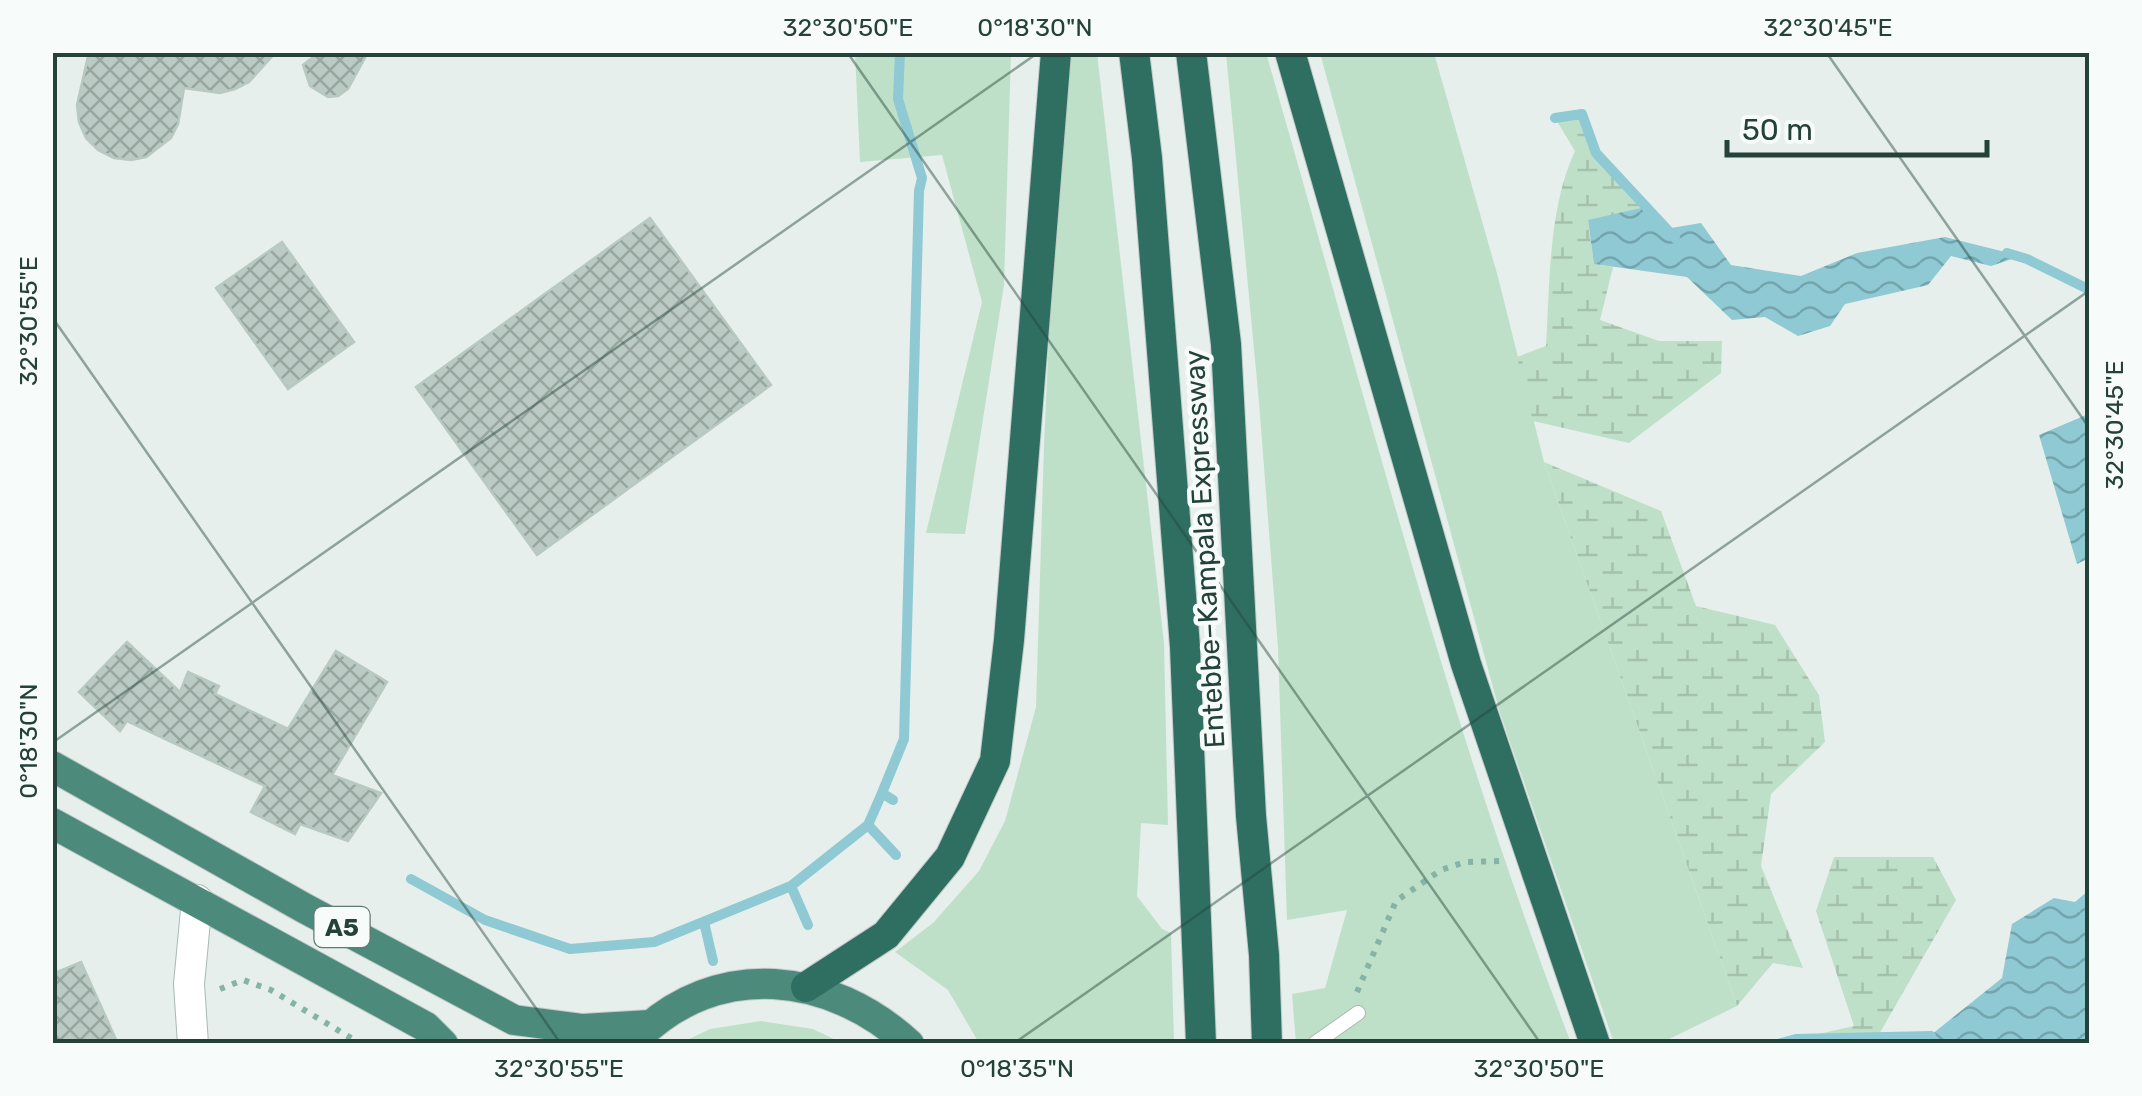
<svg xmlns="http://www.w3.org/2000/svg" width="2142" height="1096" font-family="Rubik,sans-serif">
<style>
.grass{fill:#bfe0c8}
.wetland{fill:url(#wetland-marsh)}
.water{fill:url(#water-waves)}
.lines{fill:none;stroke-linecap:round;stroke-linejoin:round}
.stream{stroke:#8ec9d4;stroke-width:10}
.building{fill:url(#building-cross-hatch);stroke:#b8c9c2;stroke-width:2.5}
.service-casing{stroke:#a8b8b2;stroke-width:16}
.tertiary-casing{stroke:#a8b8b2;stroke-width:32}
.trunk-casing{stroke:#c2cac8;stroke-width:32}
.motorway-casing{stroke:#c2cac8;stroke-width:32}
.path{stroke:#86b3a5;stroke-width:6;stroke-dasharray:5 8;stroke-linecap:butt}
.service{stroke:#fff;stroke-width:14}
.tertiary{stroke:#fff;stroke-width:30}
.trunk{stroke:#4c8a7c;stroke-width:30}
.motorway{stroke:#2f6f62;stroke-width:30}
.ticks{fill:none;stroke:#24423a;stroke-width:2.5;stroke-opacity:0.45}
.labels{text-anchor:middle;stroke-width:9;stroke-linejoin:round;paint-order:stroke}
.shield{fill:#f7fbf9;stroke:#637a73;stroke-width:2.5}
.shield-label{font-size:25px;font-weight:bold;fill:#24423a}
.street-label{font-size:28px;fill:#24423a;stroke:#f7fbf9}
.neatline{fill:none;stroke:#24423a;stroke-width:4}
.ticks-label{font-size:25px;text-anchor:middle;fill:#24423a}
</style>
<defs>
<pattern id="wetland-marsh" width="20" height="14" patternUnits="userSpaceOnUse" patternTransform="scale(2.5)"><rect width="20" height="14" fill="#bfe0c8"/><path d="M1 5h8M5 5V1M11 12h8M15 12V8" fill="none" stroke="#a4c1ad"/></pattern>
<pattern id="water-waves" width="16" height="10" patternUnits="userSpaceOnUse" patternTransform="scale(2.5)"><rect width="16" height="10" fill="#8ec9d4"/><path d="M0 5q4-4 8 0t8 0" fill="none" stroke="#74a5ad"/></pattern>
<pattern id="building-cross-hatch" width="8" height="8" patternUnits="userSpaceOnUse" patternTransform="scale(2.5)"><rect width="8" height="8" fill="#bbcac4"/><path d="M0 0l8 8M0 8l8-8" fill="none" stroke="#98a6a0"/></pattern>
</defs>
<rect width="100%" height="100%" fill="#e6efeb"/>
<!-- grass -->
<path class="grass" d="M855,53H1011L1004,285L965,534L926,533L982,302L942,155L860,162Z
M1062,53H1097L1164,643L1168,825L1141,823L1137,896L1162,929L1171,933L1174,1043H979L948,990L895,952L933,923L979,871L1005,821L1036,707L1044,445Z
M1226,53H1266C1362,384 1447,721 1571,1043H1296L1292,994L1325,988L1347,910L1287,920L1278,648L1259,402Z
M1320,53H1434L1498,277L1544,462L1737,1006L1661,1043H1614L1500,713Z
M761,1021L813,1029L842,1043H681L710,1029Z"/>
<!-- wetland -->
<path class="wetland" d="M1582,114L1596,154L1645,207L1588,221L1594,264L1613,267L1600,320L1659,341H1722L1721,373L1629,443L1533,421L1517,357L1546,346C1550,283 1548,209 1575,151L1555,118Z
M1544,462L1661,511L1696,606L1775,625L1819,695L1825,742L1771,794L1761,866L1803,968L1773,963L1737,1006Z
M1834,857H1933L1956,900L1874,1043H1778L1854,1026L1816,911Z"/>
<!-- water -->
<path class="water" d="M1645,207L1665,229L1701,223L1731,265L1801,276L1857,253L1945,237L2021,256L1991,266L1951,256L1928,285L1845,304L1830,326L1798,336L1765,317L1732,320L1687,277L1594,264L1588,220Z
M2086,415L2090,426L2089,558L2077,564L2039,435Z
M2089,890V1043H1928L1931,1035L2002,978L2012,924L2054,898L2075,902Z"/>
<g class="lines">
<!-- stream -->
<path class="stream" d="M1555,118L1582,114L1596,153L1675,238
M2007,253L2027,259L2090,290
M893,800L882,793L904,739L919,191L922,178L898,99L900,52
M868,825L896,855
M411,879L485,920L570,949L654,942L791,886L868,825L882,793
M791,886L808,925
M704,922L713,961
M1778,1044L1796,1039L1931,1036"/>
</g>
<!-- building -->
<path class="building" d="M89,52H276L249,82L235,89L220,93L184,88L178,124L171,138L146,157L131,160L114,158L98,150L86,138L79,122L77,105Z
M320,52H368L348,89L338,96L328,97L310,86L303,65Z
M650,218L771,385L537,555L416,387Z
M282,242L354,342L288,389L216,288Z
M127,642L180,692L188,672L219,686L215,694L288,729L336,651L387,682L332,775L381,793L348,841L300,824L295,834L251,812L265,786L127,721L120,731L79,692Z
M81,962L118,1044H52V974Z"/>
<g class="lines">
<defs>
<path id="service" d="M1314,1044L1358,1013"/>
<path id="tertiary" d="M193,1044L189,984L197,900"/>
<path id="trunk" d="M52,766L304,908L514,1020L583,1029L650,1025
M52,823L426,1027L443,1044
M637,1038C717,958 831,972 909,1044"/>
<path id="motorway" d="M1134,52L1147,158L1185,647L1201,1044
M1191,52L1226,344L1251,816L1264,955L1267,1044
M1290,52L1466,664L1595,1044
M806,987L886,935L950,857L995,761L1009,640L1056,52"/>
</defs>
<!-- service casing -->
<use href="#service" class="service-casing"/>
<!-- tertiary casing -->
<use href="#tertiary" class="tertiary-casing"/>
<!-- trunk casing -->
<use href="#trunk" class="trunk-casing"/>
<!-- motorway casing -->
<use href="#motorway" class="motorway-casing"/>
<!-- path -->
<path class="path" d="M220,989L243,980L271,990L361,1044
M1357,992L1396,901L1441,870L1465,862L1503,861"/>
<!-- service -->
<use href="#service" class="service"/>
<!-- tertiary -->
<use href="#tertiary" class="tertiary"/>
<!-- trunk -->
<use href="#trunk" class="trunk"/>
<!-- motorway -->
<use href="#motorway" class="motorway"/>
</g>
<!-- ticks -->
<path class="ticks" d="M847,52L1541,1044M1826,52L2090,429M52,317L561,1044M52,743L1039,52M1013,1044L2090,290"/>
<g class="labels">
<!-- shield labels -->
<rect class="shield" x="314.5" y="907" width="55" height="40" rx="8"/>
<g class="shield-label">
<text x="342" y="936">A5</text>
</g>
<!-- street labels -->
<g class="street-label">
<text transform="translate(1204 549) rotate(-93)" y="10">Entebbe–Kampala Expressway</text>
</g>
</g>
<!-- border -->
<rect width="2142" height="1096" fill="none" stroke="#f7fbf9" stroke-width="110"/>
<!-- scale -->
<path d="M1727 140v15h260v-15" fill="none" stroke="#24423a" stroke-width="5"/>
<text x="1742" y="140" font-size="30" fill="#24423a" stroke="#f7fbf9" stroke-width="8" paint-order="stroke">50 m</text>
<rect x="55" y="55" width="2032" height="986" class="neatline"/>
<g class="ticks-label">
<text x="848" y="36">32°30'50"E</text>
<text x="1035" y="36">0°18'30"N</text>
<text x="1828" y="36">32°30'45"E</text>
<text transform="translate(28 321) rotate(-90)" y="9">32°30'55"E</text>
<text transform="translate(2114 425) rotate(-90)" y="9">32°30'45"E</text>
<text transform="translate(28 741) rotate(-90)" y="9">0°18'30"N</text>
<text x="559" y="1077">32°30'55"E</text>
<text x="1017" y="1077">0°18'35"N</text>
<text x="1539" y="1077">32°30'50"E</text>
</g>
</svg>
